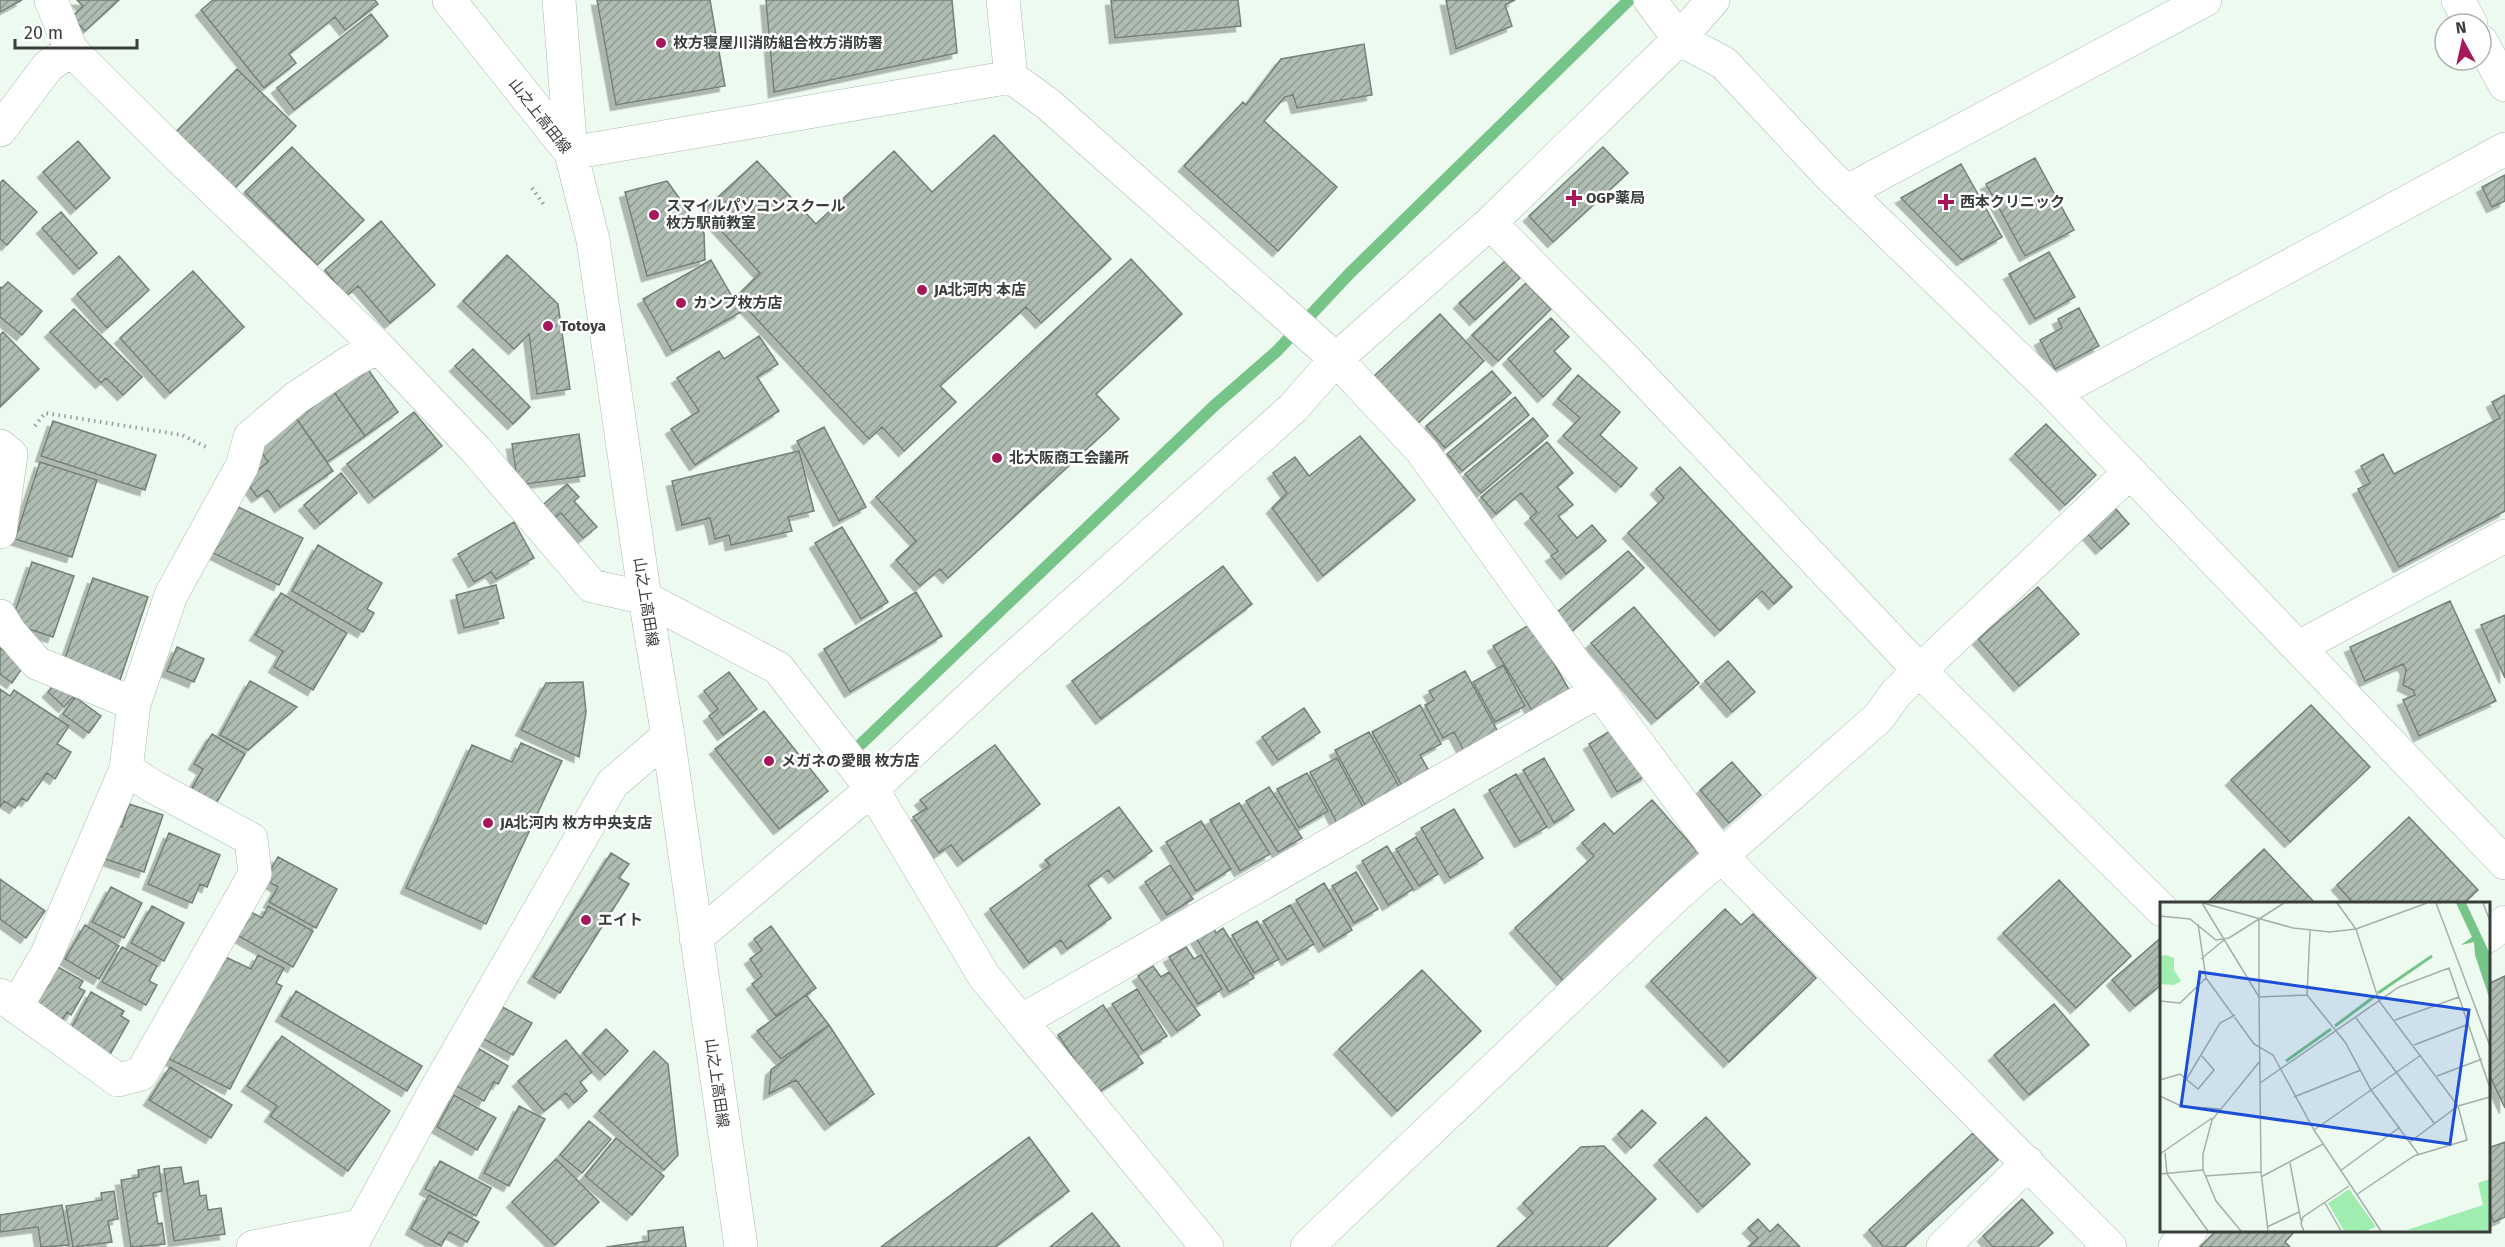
<svg xmlns="http://www.w3.org/2000/svg" width="2505" height="1247" font-family="'Fira Sans','Noto Sans JP',sans-serif">
<style>
.lines{fill:none;stroke-linecap:round;stroke-linejoin:round}
.stream{stroke:#76c487;stroke-width:12}
.building{fill:url(#building-hatch);stroke:#748076;stroke-width:1.5;filter:url(#shadow)}
.minor-casing{stroke:#adbaaf;stroke-width:34}
.path{stroke:#969f97;stroke-width:4;stroke-dasharray:1.5 4.5;stroke-linecap:butt}
.minor{stroke:#fff;stroke-width:33}
.poi-dot{fill:#a61859;stroke:#fff;stroke-width:2}
.labels{text-anchor:middle;stroke-width:5;stroke-linejoin:round;paint-order:stroke}
.poi-label{font-size:15px;font-weight:bold;fill:#393e3a;stroke:#fff;text-anchor:start}
.street-label{font-size:15px;fill:#393e3a;stroke:#fff}
.inset-river{fill:none;stroke:#76c487;stroke-width:3}
.inset-road{fill:none;stroke:#a5afa7;stroke-width:1.5}
.view{fill:#1d4ed8;fill-opacity:0.15;stroke:#1d4ed8;stroke-width:3}
.inset-edge{fill:none;stroke:#393e3a;stroke-width:3}
</style>
<defs>
<pattern id="building-hatch" width="6" height="6" patternUnits="userSpaceOnUse" patternTransform="scale(1.5)"><rect width="6" height="6" fill="#afbcb1"/><path d="M-1 1l2-2M0 6l6-6M5 7l2-2" fill="none" stroke="#8f9a91"/></pattern>
<filter id="shadow"><feDropShadow dx="-5.5" dy="5.5" stdDeviation="0" flood-color="#0004"/></filter>
</defs>
<rect width="100%" height="100%" fill="#edfaef"/>
<g class="lines">
<!-- stream -->
<path class="stream" d="M861,744L1214,406L1277,351L1349,274L1629,0"/>
</g>
<!-- building -->
<path class="building" d="M0,0H22L0,12Z
M77,0H119L85,31L72,17L83,6Z
M213,0H375L378,4L345,30L335,17L289,54L296,63L264,88L201,10Z
M597,0H710L725,86L616,105Z
M766,0H952L957,53L774,92Z
M1111,0H1238L1241,26L1115,38Z
M1446,0H1515L1505,5L1512,26L1456,49Z
M371,14L388,36L294,110L277,88Z
M1364,44L1372,95L1297,108L1293,95L1285,97L1264,121L1337,187L1278,251L1184,166L1243,102L1246,105L1281,59Z
M237,69L296,126L234,189L176,132Z
M994,135L1111,259L1041,323L1026,307L940,386L956,402L904,451L882,427L869,439L736,297L760,273L703,211L757,161L816,224L894,151L932,192Z
M78,141L110,178L76,209L43,172Z
M292,147L364,220L317,265L245,192Z
M1603,147L1628,173L1553,242L1529,216Z
M2035,158L2074,230L2025,256L1986,184Z
M1961,164L2002,237L1962,260L1901,198Z
M2505,175V201L2492,207L2482,187Z
M3,180L37,212L7,245L0,239V183Z
M667,181L704,233L705,260L647,276L625,192Z
M61,212L97,253L79,269L42,228Z
M381,221L435,285L390,323L358,286L346,296L325,270Z
M2049,252L2075,297L2035,319L2009,274Z
M507,255L558,304L570,389L537,394L529,334L514,349L463,301Z
M119,256L149,290L107,328L77,294Z
M1131,259L1182,314L1096,394L1119,419L948,578L940,569L920,586L896,560L916,541L876,497Z
M711,260L741,312L672,351L643,299Z
M1505,261L1520,278L1475,320L1459,303Z
M193,271L244,327L170,393L120,338Z
M8,282L42,311L22,335L0,317V287L2,288Z
M1526,283L1551,309L1498,361L1472,335Z
M2079,308L2099,346L2055,369L2040,340L2062,328L2058,319Z
M74,309L142,377L123,395L106,378L101,383L50,332Z
M1440,314L1484,361L1416,425L1372,378Z
M1551,318L1569,337L1554,351L1571,369L1543,397L1508,359Z
M3,332L39,369L0,407V335Z
M759,336L778,364L757,377L779,411L695,465L671,429L699,411L677,378L719,351L724,359Z
M473,349L530,407L513,424L455,366Z
M367,368L398,412L365,436L334,392Z
M1492,371L1511,393L1445,448L1426,426Z
M1578,375L1620,412L1600,435L1637,468L1621,487L1563,436L1580,418L1558,399Z
M334,392L365,436L327,462L296,418Z
M2505,395V511L2399,567L2358,489L2370,483L2361,466L2383,454L2394,474L2500,418L2492,402Z
M1515,397L1529,415L1462,471L1447,454Z
M414,412L442,446L374,498L347,464Z
M296,418L333,471L280,507L268,490L257,497L244,479L268,462L256,444Z
M1533,418L1548,436L1481,493L1465,474Z
M53,421L156,455L145,490L41,456Z
M2046,424L2096,475L2065,505L2015,454Z
M824,427L866,507L839,521L797,441Z
M579,434L585,476L518,485L512,444Z
M1360,436L1415,500L1323,576L1272,508L1287,493L1273,473L1295,457L1309,476Z
M1547,442L1573,473L1557,487L1573,505L1558,516L1577,538L1592,525L1606,541L1566,574L1551,556L1558,551L1530,518L1537,512L1521,493L1496,514L1481,497Z
M799,451L814,511L788,517L792,531L731,545L729,535L715,539L710,518L682,525L672,481Z
M40,462L97,480L72,557L15,539Z
M1680,467L1792,587L1774,604L1762,591L1720,631L1628,533L1664,498L1656,489Z
M341,473L357,493L320,524L304,505Z
M567,484L579,497L574,501L597,527L583,538L561,513L550,522L538,509Z
M234,505L303,538L279,585L211,552Z
M2115,508L2129,524L2101,549L2087,533Z
M514,522L534,558L496,579L491,572L474,582L458,554Z
M842,527L888,602L861,619L815,543Z
M318,545L382,583L367,609L374,613L363,632L292,591Z
M1628,551L1644,568L1571,632L1555,614Z
M32,562L74,576L53,637L11,623Z
M1223,566L1252,604L1101,719L1072,681Z
M93,578L148,597L120,680L64,661Z
M496,585L504,618L464,628L456,595Z
M2038,587L2079,634L2019,686L1978,639Z
M916,592L942,636L850,692L824,649Z
M281,593L347,633L313,690L274,667L283,651L255,635Z
M2450,601L2496,701L2419,736L2403,700L2415,695L2413,690L2403,685L2406,670L2403,664L2365,681L2350,647Z
M1634,607L1699,683L1657,719L1591,643Z
M2505,615V678L2481,625Z
M1531,624L1571,693L1534,714L1493,646Z
M177,647L204,659L194,682L167,671Z
M0,648L25,664L12,683L0,674Z
M1728,661L1755,692L1732,712L1705,681Z
M1503,665L1525,706L1495,722L1473,682Z
M1465,671L1498,732L1464,751L1454,732L1443,738L1425,705L1434,700L1429,691Z
M729,672L757,709L723,735L709,716L718,709L704,691Z
M250,681L297,707L248,750L220,735Z
M57,682L74,696L64,707L48,692Z
M583,682L586,712L579,757L521,730L546,683Z
M0,689L10,696L14,690L69,726L57,744L71,752L55,779L47,773L27,801L22,798L15,808L4,801L0,807Z
M75,697L101,716L89,733L63,714Z
M1420,705L1441,744L1420,755L1429,771L1402,786L1372,732Z
M2311,705L2370,767L2290,842L2231,780Z
M1304,708L1320,732L1278,760L1262,737Z
M764,711L828,791L779,829L715,749Z
M1618,726L1647,775L1617,792L1589,744Z
M1369,732L1401,790L1367,809L1335,750Z
M212,734L245,754L214,807L189,793L203,769L194,764Z
M521,743L562,761L486,924L406,888L472,745L512,762Z
M995,745L1040,804L963,861L951,845L939,853L913,817L927,808L920,800Z
M1337,758L1364,809L1337,823L1310,772Z
M1544,758L1574,810L1554,823L1523,770Z
M1732,762L1761,795L1729,823L1700,790Z
M1307,773L1328,811L1299,828L1277,789Z
M1516,774L1547,827L1520,842L1489,790Z
M1269,787L1302,838L1278,852L1246,801Z
M1652,800L1704,859L1566,984L1515,928L1594,856L1582,843L1604,823L1614,834Z
M1239,803L1270,854L1240,871L1210,820Z
M129,804L163,815L144,872L102,858L113,824L122,827Z
M1119,807L1152,851L1114,878L1108,870L1088,885L1111,918L1067,949L1061,940L1029,963L990,909L1050,865L1045,860Z
M1454,809L1483,858L1450,878L1421,828Z
M2409,817L2478,890L2463,904H2354L2337,885Z
M1201,821L1231,869L1196,891L1166,842Z
M169,833L220,855L207,887L200,884L192,903L148,884Z
M1416,837L1438,874L1419,886L1396,849Z
M1387,846L1413,889L1388,905L1362,861Z
M2264,849L2316,904H2206Z
M611,853L629,864L619,878L629,884L560,993L533,977Z
M278,857L337,889L316,928L269,902L278,887L265,880Z
M1170,865L1193,899L1167,915L1145,882Z
M1356,872L1378,909L1354,923L1332,886Z
M0,879L45,911L26,938L0,919Z
M2059,880L2131,956L2076,1008L2003,933Z
M1324,883L1352,930L1324,947L1296,900Z
M111,887L142,903L124,938L92,922Z
M1290,905L1314,944L1287,960L1263,921Z
M152,906L184,923L164,961L131,943Z
M268,906L313,931L293,967L235,934L249,911L262,918Z
M1725,909L1741,925L1753,914L1816,978L1729,1062L1651,981Z
M1257,921L1279,959L1254,973L1232,935Z
M85,925L119,946L99,979L65,959Z
M771,926L816,988L776,1016L752,984L762,976L750,959L762,950L754,939Z
M1213,928L1216,933L1223,928L1254,978L1229,992L1196,938Z
M2162,937V984L2135,1006L2112,980Z
M122,947L157,966L149,981L157,985L146,1005L102,982Z
M1186,947L1194,959L1201,955L1222,989L1198,1004L1169,957Z
M221,955L251,969L258,955L284,968L276,983L282,986L230,1089L169,1059Z
M49,962L83,981L79,988L85,991L71,1015L67,1012L59,1026L24,1006Z
M1153,966L1161,977L1169,972L1200,1015L1177,1031L1138,976Z
M1422,970L1481,1031L1397,1111L1339,1049Z
M2505,976V1108L2488,1072V984Z
M1137,989L1167,1036L1143,1051L1112,1004Z
M296,991L422,1066L407,1091L281,1016Z
M91,992L124,1011L121,1016L129,1021L108,1058L67,1036Z
M806,995L829,1025L781,1059L757,1031Z
M495,1003L532,1023L513,1055L476,1035Z
M2054,1004L2089,1045L2029,1095L1994,1055Z
M1103,1005L1143,1063L1097,1093L1058,1035Z
M829,1025L874,1094L830,1125L796,1080L769,1094L771,1070Z
M606,1029L628,1051L605,1075L583,1053Z
M282,1036L390,1111L348,1171L270,1116L277,1106L247,1086Z
M566,1040L592,1072L580,1082L587,1091L574,1103L566,1093L544,1111L518,1081Z
M471,1044L508,1066L498,1084L494,1082L484,1101L449,1082Z
M654,1051L668,1064L678,1155L664,1170L599,1111Z
M170,1067L232,1105L211,1138L149,1100Z
M454,1095L496,1118L477,1150L437,1127Z
M519,1106L545,1119L509,1186L484,1173Z
M1642,1110L1656,1123L1631,1148L1618,1134Z
M1706,1117L1750,1164L1703,1207L1659,1160Z
M589,1121L611,1139L582,1173L560,1155Z
M1973,1133L1998,1160L1904,1247H1884L1869,1230Z
M1029,1137L1069,1191L995,1247H881Z
M616,1138L664,1176L632,1215L585,1176Z
M2505,1142V1217L2494,1222L2488,1208V1148Z
M1604,1146L1656,1199L1606,1247H1497L1533,1213L1523,1203L1581,1147Z
M556,1159L599,1202L555,1245L512,1202Z
M440,1161L491,1188L476,1216L425,1189Z
M159,1166L162,1191L153,1193L158,1224L162,1223L165,1244L131,1247L121,1180L139,1177L138,1170Z
M181,1167L184,1184L198,1181L200,1196L206,1195L208,1210L221,1208L225,1234L174,1241L164,1169Z
M114,1191L118,1219L108,1221L112,1242L73,1247L66,1206L102,1200L101,1193Z
M429,1195L479,1222L467,1242L449,1232L441,1246L411,1229Z
M2022,1199L2053,1233L2037,1247H1993L1983,1236Z
M62,1205L69,1245L41,1247L38,1227L0,1232V1215Z
M1092,1213L1120,1247H1050Z
M1758,1219L1770,1232L1778,1224L1800,1247H1748L1758,1238L1748,1228Z
M683,1227L686,1247H606L649,1241L648,1231Z
M2217,1230H2296L2285,1242L2290,1247H2200Z"/>
<g class="lines">
<defs>
<path id="minor" d="M51,0L71,50L174,152L378,347L475,449L592,586L645,598L778,668L872,789L984,976L1207,1247
M449,0L571,153L593,240L645,598L668,736L741,1247
M559,0L571,153L1011,77L1048,104L1336,359L1422,451L1576,665L1599,691L1722,857L2110,1247
M1003,0L1011,77
M1650,0L1679,39L1724,63L1829,175L2054,393L2505,863
M2458,0L2471,24
M2481,41L2505,85
M0,130L48,66L71,50
M1846,192L2205,0
M1490,223L1624,358L1921,672L2162,910
M2054,393L2505,149
M0,446L11,455L0,532
M0,616L9,631L37,663L134,704
M2299,647L2505,536
M2488,936L2505,922
M696,938L872,789L1003,667L1293,408L1336,359L1490,223L1679,39L1713,0
M0,995L118,1080L141,1074L255,874L251,839L154,787L126,769
M16,1007L47,954L126,769L134,704L171,595L242,466L250,437L296,398L350,362L378,347
M1021,1021L1599,691
M253,1247L360,1226
M350,1247L434,1093L612,784L668,736
M1307,1247L1676,896L1878,718L1897,692L2129,473
M1943,1247L2028,1163
M2175,1247L2191,1230"/>
</defs>
<!-- minor casing -->
<use href="#minor" class="minor-casing"/>
<!-- path -->
<path class="path" d="M532,188L544,205
M35,426L45,413L182,435L208,448"/>
<!-- minor -->
<use href="#minor" class="minor"/>
</g>
<!-- markers -->
<g class="poi-dot">
<circle cx="661" cy="43" r="6"/>
<path d="M1571 189h6v6h6v6h-6v6h-6v-6h-6v-6h6z"/>
<path d="M1943 193h6v6h6v6h-6v6h-6v-6h-6v-6h6z"/>
<circle cx="654" cy="215" r="6"/>
<circle cx="922" cy="290" r="6"/>
<circle cx="681" cy="303" r="6"/>
<circle cx="548" cy="326" r="6"/>
<circle cx="997" cy="458" r="6"/>
<circle cx="769" cy="761" r="6"/>
<circle cx="488" cy="823" r="6"/>
<circle cx="586" cy="920" r="6"/>
</g>
<g class="labels">
<!-- poi labels -->
<g class="poi-label">
<text x="673" y="48">枚方寝屋川消防組合枚方消防署</text>
<text x="1586" y="203">OGP薬局</text>
<text x="1960" y="207">西本クリニック</text>
<text x="666" y="211">スマイルパソコンスクール<tspan x="666" dy="17">枚方駅前教室</tspan></text>
<text x="934" y="295">JA北河内 本店</text>
<text x="693" y="308">カンプ枚方店</text>
<text x="560" y="331">Totoya</text>
<text x="1009" y="463">北大阪商工会議所</text>
<text x="781" y="766">メガネの愛眼 枚方店</text>
<text x="500" y="828">JA北河内 枚方中央支店</text>
<text x="598" y="925">エイト</text>
</g>
<!-- street labels -->
<g class="street-label">
<text transform="translate(540 116) rotate(52)" y="5">山之上高田線</text>
<text transform="translate(646 602) rotate(81)" y="5">山之上高田線</text>
<text transform="translate(717 1083) rotate(82)" y="5">山之上高田線</text>
</g>
</g>
<!-- overview -->
<g transform="translate(2160 902)">
<rect width="330" height="330" fill="#edfaef"/>
<path d="M330,277V329L247,328L323,303L318,281Z" fill="#a0edb0"/>
<path d="M6,53L14,56V68L21,79L14,83L0,82V54Z" fill="#a0edb0"/>
<path d="M189,287L216,325L206,329H184L168,301Z" fill="#a0edb0"/>
<path d="M296,1H306L330,52V98L315,53L314,40L301,43L312,35Z" fill="#76c487"/>
<path class="inset-river" d="M218,91L272,54M175,124L215,94M126,159L171,127"/>
<path class="inset-road" d="M42,1L99,95L101,270L108,329M43,1L133,26L170,30L196,27L267,1M124,1L99,17V95L147,93M177,1L196,27L219,99L298,204L307,238L254,254L196,293M276,1L330,144M323,1L330,19M0,14L30,17L56,38L69,36L99,17M38,22L46,76L94,142L113,153L154,228L221,329M150,29L147,93L185,140L211,188L259,253M41,57L65,37M0,99L20,101L46,76M196,116L274,221M235,118L299,95M254,143L309,122M277,174L322,157M0,178L20,172L38,187L54,168L42,154M26,178L60,121L75,113M100,181L239,85L289,66L330,186M0,194L21,204L60,207M134,195L201,168M154,228L261,153M250,240L298,204L330,195M5,251L7,272L48,329M0,252L52,216M130,261L141,319M43,268L56,299L81,329M180,269L240,225M0,272L43,268V252L52,218L100,159M45,274L101,270M101,275L163,242M165,301L181,329M107,325L139,310M144,329L141,322L143,315L189,284"/>
<path class="view" d="M40,70L309,108L290,242L21,204Z"/>
<rect width="330" height="330" class="inset-edge"/>
</g>
<!-- north arrow -->
<g transform="translate(2463 42) rotate(352)"><circle r="28" fill="#ffffff" stroke="#b0b2b0" stroke-width="1.5"/>
<path d="M0-4.5L10 22L0 15L-10 22Z" fill="#a61859"/>
<text y="-9" font-size="16" font-weight="bold" text-anchor="middle" fill="#393e3a">N</text>
</g>
<!-- scale -->
<path d="M15 39v9h122v-9" fill="none" stroke="#393e3a" stroke-width="3"/>
<text x="24" y="39" font-size="18" fill="#393e3a" stroke="#ffffff" stroke-width="4.5" paint-order="stroke">20 m</text>
</svg>
